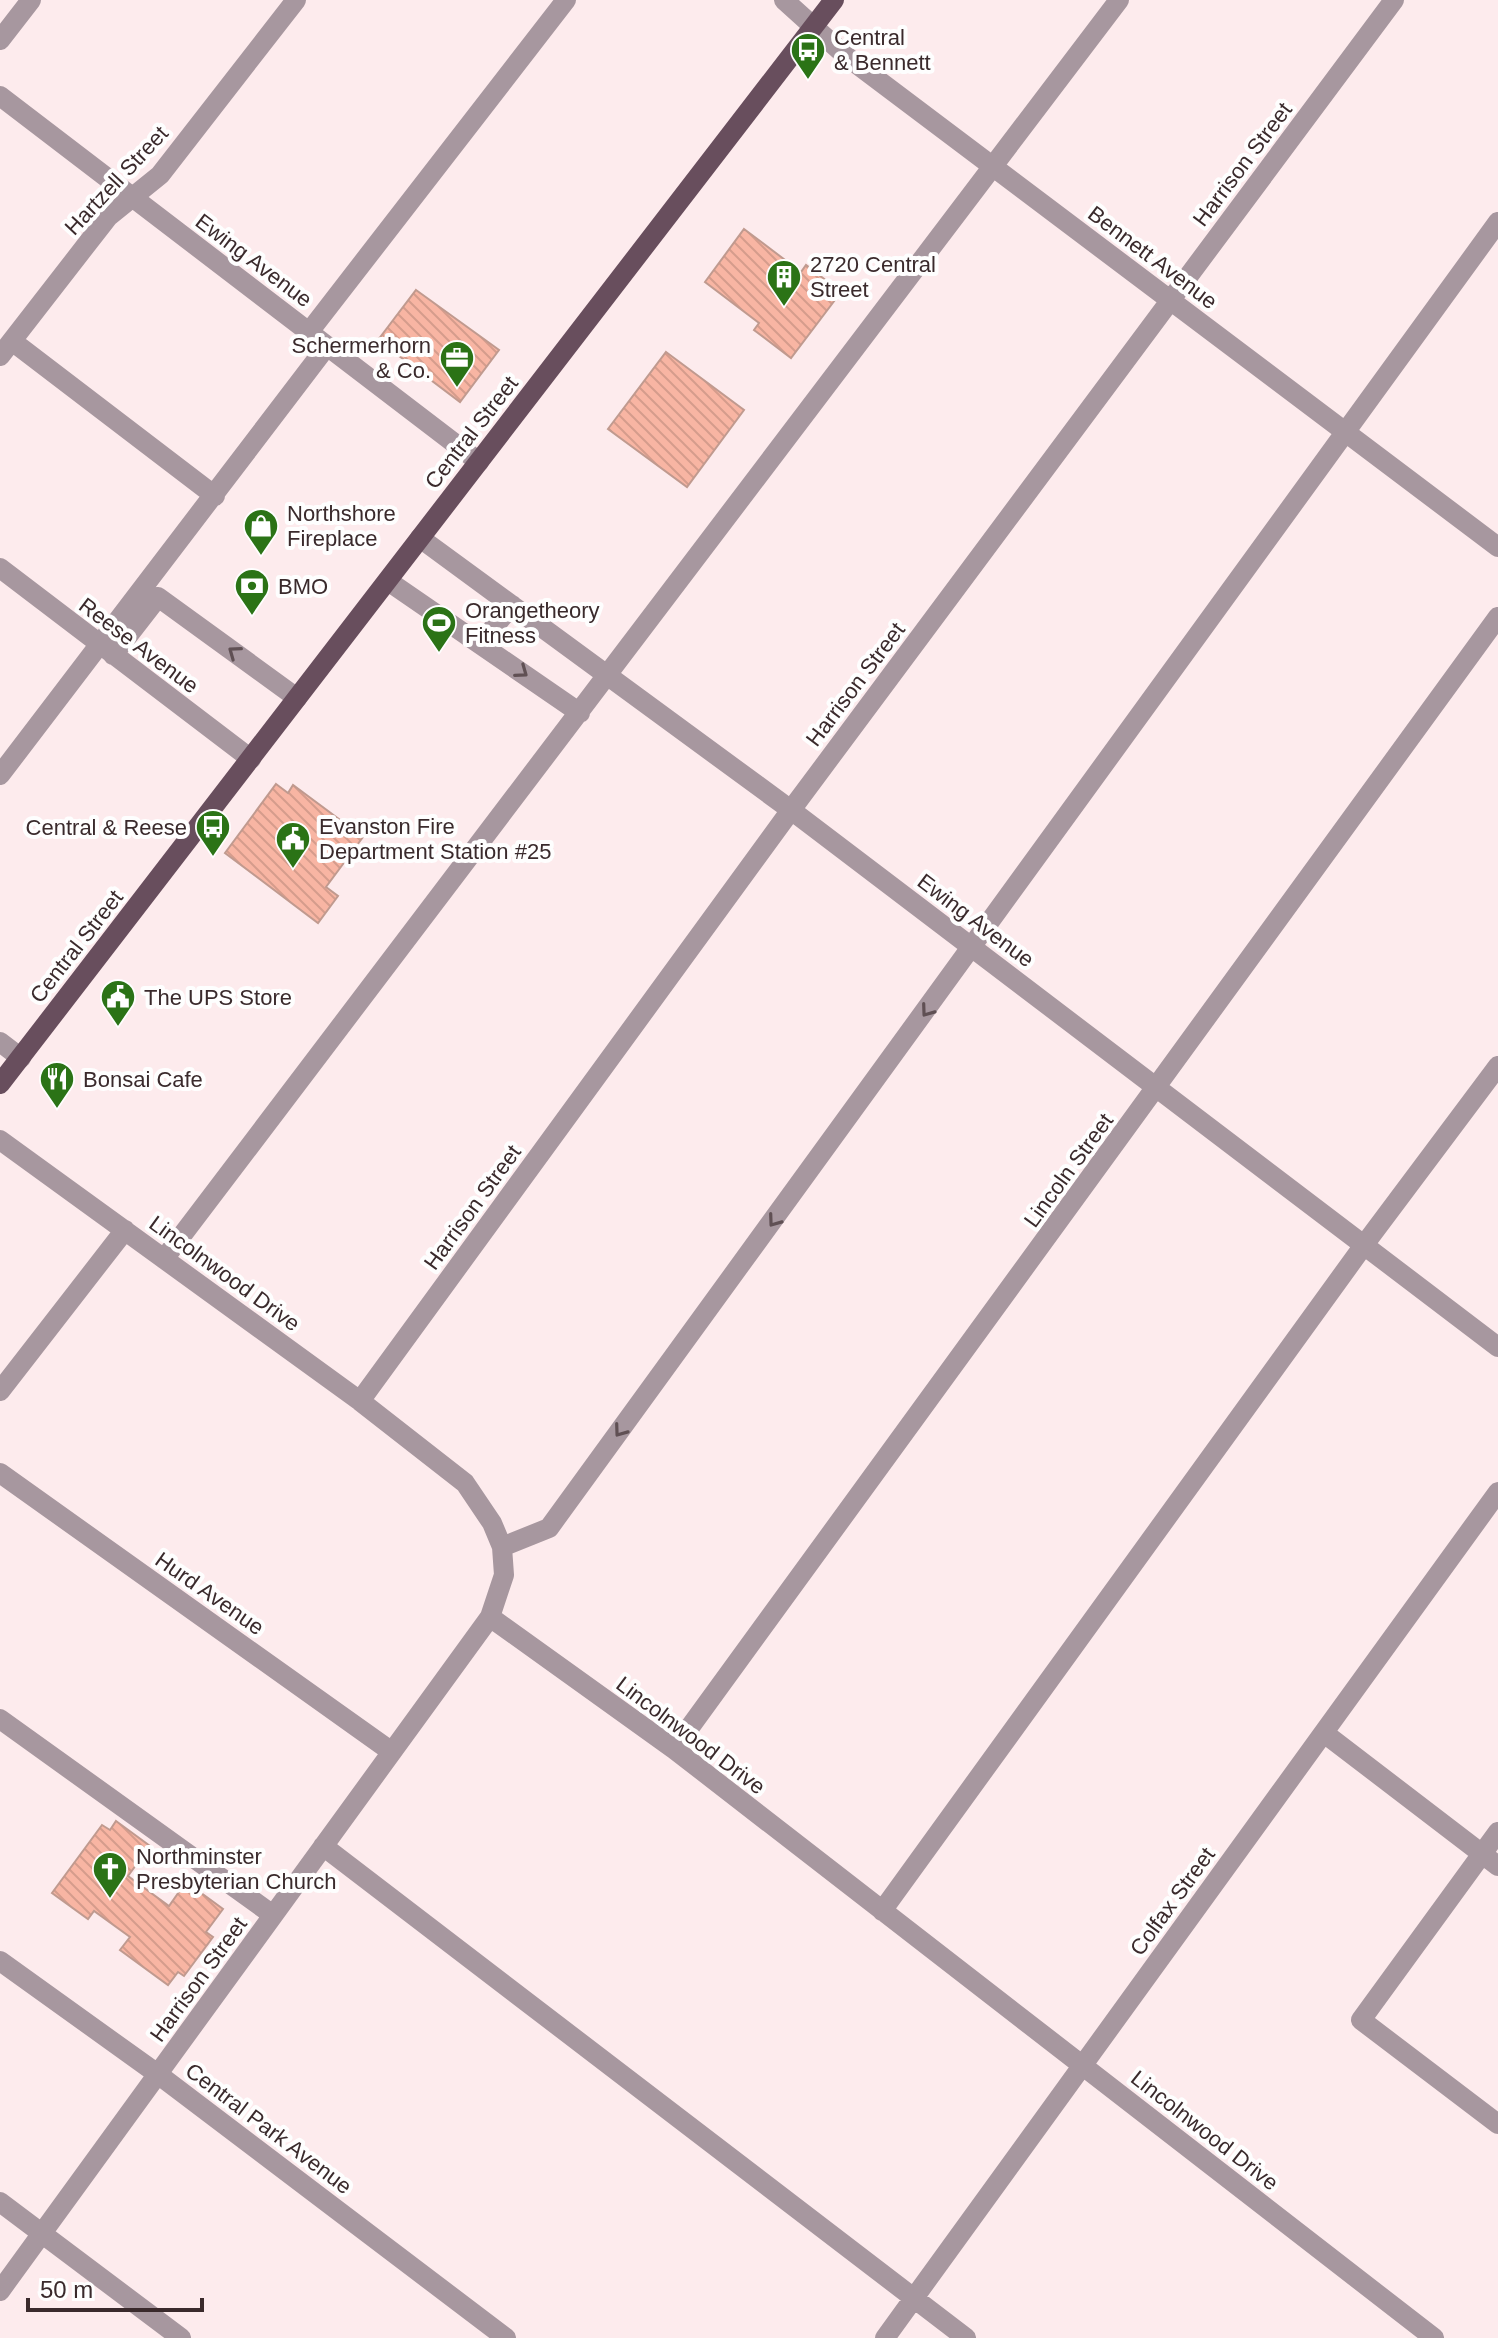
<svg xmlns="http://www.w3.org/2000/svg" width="1498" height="2338" font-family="Helvetica,sans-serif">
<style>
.building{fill:url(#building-back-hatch);stroke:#c09a8f;stroke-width:2}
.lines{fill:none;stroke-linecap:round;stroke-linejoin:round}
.minor{stroke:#a7979f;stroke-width:20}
.major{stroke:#684e5d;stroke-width:20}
.oneway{stroke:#605054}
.labels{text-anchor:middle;stroke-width:8;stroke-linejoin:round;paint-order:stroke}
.poi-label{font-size:22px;fill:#3a2a2c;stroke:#fefefe;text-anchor:start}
.street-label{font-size:22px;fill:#3a2a2c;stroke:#fefefe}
</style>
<defs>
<pattern id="building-back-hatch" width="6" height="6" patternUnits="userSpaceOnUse" patternTransform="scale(2)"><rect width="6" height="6" fill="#f8b5a3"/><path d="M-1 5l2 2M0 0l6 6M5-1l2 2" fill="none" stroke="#d59c8c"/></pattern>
</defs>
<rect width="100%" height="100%" fill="#fdebed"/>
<!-- building -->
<path class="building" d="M744,229L801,272L806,265L841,292L791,358L754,330L759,323L705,282Z
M416,290L499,350L460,402L378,340Z
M666,352L744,410L687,487L608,429Z
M276,784L288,793L293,785L363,837L326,887L338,896L318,923L225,853Z
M116,1821L150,1846L128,1876L169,1906L186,1882L223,1909L206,1932L213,1937L184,1976L178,1972L168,1985L120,1950L130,1937L94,1911L88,1919L52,1893L102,1825L110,1830Z"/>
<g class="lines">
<!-- minor -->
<path class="minor" d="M784,0L846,56L1498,547
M0,40L31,0
M0,96L479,462
M309,332L566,0
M12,341L215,496
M0,356L108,217L160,175L296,0
M420,538L791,810L1498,1347
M0,568L251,759
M388,581L580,713
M481,643L512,605
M113,655L158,597L297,698
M0,775L327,346
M0,1042L21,1058
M0,1140L360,1401L465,1483L492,1523L502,1547L504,1575L490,1617L0,2291
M164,1259L1119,0
M0,1391L125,1230
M360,1401L791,810L1394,0
M0,1473L392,1752
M502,1547L549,1528L1498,222
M490,1617L674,1749L1434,2338
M0,1719L273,1915
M1324,1733L1498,1866
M674,1749L1498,617
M1498,1832L1361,2020L1498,2124
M323,1846L966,2338
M882,1911L1364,1245L1498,1066
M0,1961L159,2075L506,2338
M0,2202L181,2338
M885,2338L1498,1492"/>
<!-- major -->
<path class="major" d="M0,1084L834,0"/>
</g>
<!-- one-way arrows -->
<defs><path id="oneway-chevron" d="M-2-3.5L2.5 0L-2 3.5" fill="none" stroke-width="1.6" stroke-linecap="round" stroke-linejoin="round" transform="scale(2)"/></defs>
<g class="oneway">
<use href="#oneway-chevron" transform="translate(234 652) rotate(-144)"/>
<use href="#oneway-chevron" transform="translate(522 672) rotate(36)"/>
<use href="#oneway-chevron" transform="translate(927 1011) rotate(126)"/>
<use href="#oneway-chevron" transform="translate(774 1221) rotate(126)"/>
<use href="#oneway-chevron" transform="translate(620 1431) rotate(126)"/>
</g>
<!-- icons -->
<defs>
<symbol id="bus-pin" viewBox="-11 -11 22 30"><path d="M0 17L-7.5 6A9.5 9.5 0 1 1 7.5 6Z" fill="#2b7316" stroke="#fefefe"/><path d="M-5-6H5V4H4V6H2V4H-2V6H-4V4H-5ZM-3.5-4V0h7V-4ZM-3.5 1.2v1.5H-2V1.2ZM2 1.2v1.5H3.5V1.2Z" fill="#fff"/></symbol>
<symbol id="building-pin" viewBox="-11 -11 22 30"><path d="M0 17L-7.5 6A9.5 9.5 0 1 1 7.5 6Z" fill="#2b7316" stroke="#fefefe"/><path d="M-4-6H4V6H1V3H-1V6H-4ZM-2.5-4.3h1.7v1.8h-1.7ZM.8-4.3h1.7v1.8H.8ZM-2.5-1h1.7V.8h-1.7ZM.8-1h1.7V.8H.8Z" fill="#fff"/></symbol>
<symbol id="office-pin" viewBox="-11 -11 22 30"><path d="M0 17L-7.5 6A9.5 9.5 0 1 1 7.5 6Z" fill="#2b7316" stroke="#fefefe"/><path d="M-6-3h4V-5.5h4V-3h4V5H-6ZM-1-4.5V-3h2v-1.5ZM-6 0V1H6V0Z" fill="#fff"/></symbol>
<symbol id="shop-pin" viewBox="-11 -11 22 30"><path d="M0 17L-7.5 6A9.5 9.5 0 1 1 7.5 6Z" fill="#2b7316" stroke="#fefefe"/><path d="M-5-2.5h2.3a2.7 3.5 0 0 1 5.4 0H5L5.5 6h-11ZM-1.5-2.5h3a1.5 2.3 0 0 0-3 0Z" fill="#fff"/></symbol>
<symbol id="bank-pin" viewBox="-11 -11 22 30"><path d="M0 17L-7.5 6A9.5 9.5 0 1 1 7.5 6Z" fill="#2b7316" stroke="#fefefe"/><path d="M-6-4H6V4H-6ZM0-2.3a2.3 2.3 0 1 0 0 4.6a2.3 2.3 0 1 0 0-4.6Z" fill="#fff"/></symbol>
<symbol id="stadium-pin" viewBox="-11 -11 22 30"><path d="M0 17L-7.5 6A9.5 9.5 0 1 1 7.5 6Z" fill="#2b7316" stroke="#fefefe"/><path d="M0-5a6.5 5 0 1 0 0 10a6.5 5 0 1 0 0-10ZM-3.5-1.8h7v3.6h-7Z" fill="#fff"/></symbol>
<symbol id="civic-pin" viewBox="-11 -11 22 30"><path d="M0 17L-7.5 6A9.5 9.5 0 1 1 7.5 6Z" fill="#2b7316" stroke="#fefefe"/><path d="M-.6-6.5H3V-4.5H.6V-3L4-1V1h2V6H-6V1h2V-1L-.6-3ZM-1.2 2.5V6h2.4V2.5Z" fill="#fff"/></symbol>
<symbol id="restaurant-pin" viewBox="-11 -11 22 30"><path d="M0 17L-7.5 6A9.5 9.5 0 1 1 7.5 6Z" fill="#2b7316" stroke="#fefefe"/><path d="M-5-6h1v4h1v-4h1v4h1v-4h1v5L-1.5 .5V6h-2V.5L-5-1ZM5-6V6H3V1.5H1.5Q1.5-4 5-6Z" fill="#fff"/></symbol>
<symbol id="church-pin" viewBox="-11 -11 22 30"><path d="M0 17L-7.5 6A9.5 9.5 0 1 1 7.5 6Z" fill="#2b7316" stroke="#fefefe"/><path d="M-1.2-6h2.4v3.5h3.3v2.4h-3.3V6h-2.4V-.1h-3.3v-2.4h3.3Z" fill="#fff"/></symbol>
</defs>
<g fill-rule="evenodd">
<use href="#bus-pin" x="788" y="30" width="40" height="54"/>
<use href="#building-pin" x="764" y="257" width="40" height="54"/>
<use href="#office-pin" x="437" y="338" width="40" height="54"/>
<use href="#shop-pin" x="241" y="506" width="40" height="54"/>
<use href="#bank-pin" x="232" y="566" width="40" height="54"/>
<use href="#stadium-pin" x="419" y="603" width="40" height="54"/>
<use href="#bus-pin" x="193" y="807" width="40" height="54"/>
<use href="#civic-pin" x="273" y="819" width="40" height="54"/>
<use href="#civic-pin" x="98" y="977" width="40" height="54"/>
<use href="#restaurant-pin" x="37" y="1059" width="40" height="54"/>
<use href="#church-pin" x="90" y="1849" width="40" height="54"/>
</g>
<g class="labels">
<!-- poi labels -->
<g class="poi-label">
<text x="834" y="45">Central<tspan x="834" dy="25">&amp; Bennett</tspan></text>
<text x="810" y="272">2720 Central<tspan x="810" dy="25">Street</tspan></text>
<text x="431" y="353" text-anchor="end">Schermerhorn<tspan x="431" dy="25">&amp; Co.</tspan></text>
<text x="287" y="521">Northshore<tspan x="287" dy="25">Fireplace</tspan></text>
<text x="278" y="594">BMO</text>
<text x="465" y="618">Orangetheory<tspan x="465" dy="25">Fitness</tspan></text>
<text x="319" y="834">Evanston Fire<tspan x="319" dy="25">Department Station #25</tspan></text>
<text x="187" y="835" text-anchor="end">Central &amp; Reese</text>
<text x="144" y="1005">The UPS Store</text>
<text x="83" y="1087">Bonsai Cafe</text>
<text x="136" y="1864">Northminster<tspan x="136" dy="25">Presbyterian Church</tspan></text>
</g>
<!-- street labels -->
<g class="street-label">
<text transform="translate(1242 164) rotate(-53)" y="8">Harrison Street</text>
<text transform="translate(116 180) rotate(-47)" y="8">Hartzell Street</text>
<text transform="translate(1153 257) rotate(37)" y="8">Bennett Avenue</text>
<text transform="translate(254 260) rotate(37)" y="8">Ewing Avenue</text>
<text transform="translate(471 432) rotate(-52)" y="8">Central Street</text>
<text transform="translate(139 645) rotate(37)" y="8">Reese Avenue</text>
<text transform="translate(855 684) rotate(-53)" y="8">Harrison Street</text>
<text transform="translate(976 920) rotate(37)" y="8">Ewing Avenue</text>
<text transform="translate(76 946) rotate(-52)" y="8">Central Street</text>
<text transform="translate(1068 1170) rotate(-54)" y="8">Lincoln Street</text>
<text transform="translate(472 1207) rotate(-54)" y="8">Harrison Street</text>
<text transform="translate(225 1273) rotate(36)" y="8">Lincolnwood Drive</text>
<text transform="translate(210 1593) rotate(35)" y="8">Hurd Avenue</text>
<text transform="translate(691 1735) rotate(37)" y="8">Lincolnwood Drive</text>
<text transform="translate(1172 1901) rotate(-54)" y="8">Colfax Street</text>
<text transform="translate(198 1979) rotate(-54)" y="8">Harrison Street</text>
<text transform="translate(269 2128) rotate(37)" y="8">Central Park Avenue</text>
<text transform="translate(1205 2130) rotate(38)" y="8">Lincolnwood Drive</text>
</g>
</g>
<!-- scale -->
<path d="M28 2298v12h174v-12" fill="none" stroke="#3a2a2c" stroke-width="4"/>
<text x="40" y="2298" font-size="24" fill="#3a2a2c" stroke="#fefefe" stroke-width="6" paint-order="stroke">50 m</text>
</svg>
